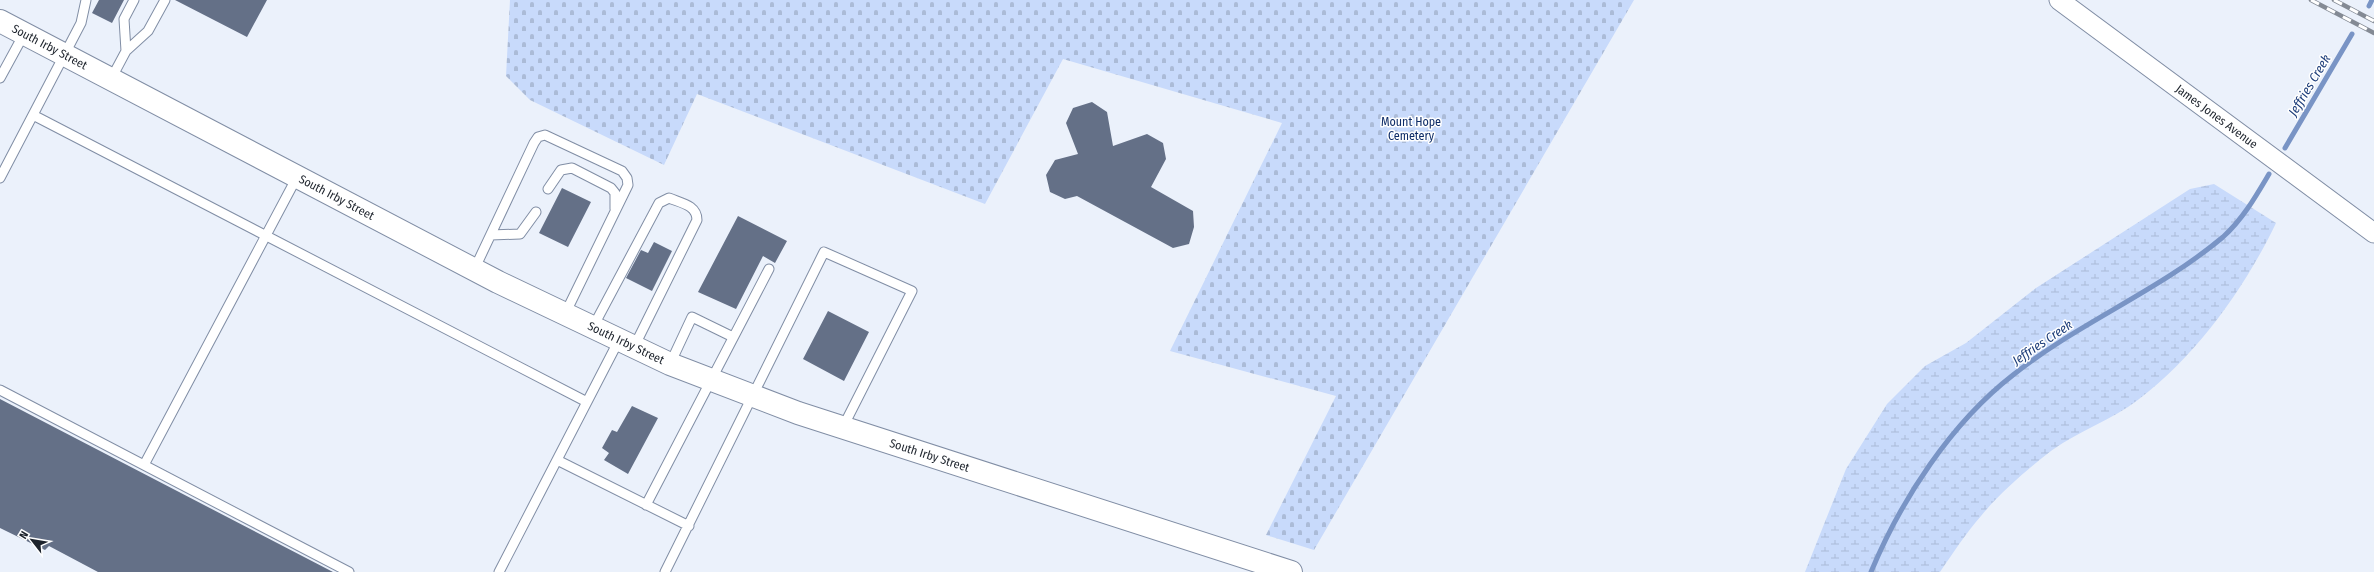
<svg xmlns="http://www.w3.org/2000/svg" width="2374" height="572" font-family="'Fira Sans Condensed',sans-serif">
<style>
.wetland{fill:url(#wetland-marsh)}
.cemetery{fill:url(#cemetery-stones)}
.lines{fill:none;stroke-linecap:round;stroke-linejoin:round}
.stream{stroke:#7994c5;stroke-width:5}
.building{fill:#647087}
.service-casing{stroke:#818ea5;stroke-width:11}
.minor-casing{stroke:#818ea5;stroke-width:21}
.primary-casing{stroke:#818ea5;stroke-width:24}
.service{stroke:#fff;stroke-width:9}
.minor{stroke:#fff;stroke-width:19}
.primary{stroke:#fff;stroke-width:22}
.rail-casing{stroke:#848a94;stroke-width:4.5}
.rail{stroke:#fff;stroke-width:3;stroke-dasharray:9;stroke-linecap:butt}
.labels{text-anchor:middle;stroke-width:3;stroke-linejoin:round;paint-order:stroke}
.street-label{font-size:12px;fill:#1d232c;stroke:#fff}
.park-label{font-size:12px;fill:#0e2c67;stroke:#fff}
.water-label{font-size:13px;font-style:italic;fill:#1e3e7a;stroke:#fff}
</style>
<defs>
<pattern id="wetland-marsh" width="20" height="14" patternUnits="userSpaceOnUse"><rect width="20" height="14" fill="#c8dafb"/><path d="M1 5h8M5 5V1M11 12h8M15 12V8" fill="none" stroke="#abbbd7"/></pattern>
<pattern id="cemetery-stones" width="16" height="16" patternUnits="userSpaceOnUse"><rect width="16" height="16" fill="#c8dafb"/><path d="M2 7V4a2 2 0 0 1 4 0v3zM10 15v-3a2 2 0 0 1 4 0v3z" fill="#abbbd7"/></pattern>
</defs>
<rect width="100%" height="100%" fill="#ebf1fb"/>
<!-- wetland -->
<path class="wetland" d="M2214,184L2276,223C2244,290 2191,364 2128,407C2100,425 2068,436 2042,458C2022,474 1997,496 1981,516C1966,533 1953,553 1940,572H1805L1846,469L1887,404L1925,366L1966,343L2036,288L2190,189Z"/>
<!-- cemetery -->
<path class="cemetery" d="M510,0H1634L1314,550L1266,535L1336,396L1170,351L1282,123L1063,59L985,204L697,94L664,165L530,100L506,76Z"/>
<g class="lines">
<!-- stream -->
<path class="stream" d="M2369,6L2372,0
M2285,148L2352,34
M1871,572C1901,500 1951,423 2013,375C2078,323 2159,291 2223,237C2243,219 2256,196 2269,174"/>
</g>
<!-- building -->
<path class="building" d="M99,0H124L112,23L92,13Z
M175,0H267L247,37Z
M1092,102L1107,112L1113,146L1147,134L1163,143L1166,159L1151,187L1193,211L1194,227L1189,244L1173,248L1077,196L1065,199L1050,192L1046,175L1055,160L1078,154L1066,123L1073,108Z
M562,188L591,202L568,247L539,233Z
M738,216L787,241L775,263L763,256L736,309L698,292Z
M654,242L672,251L652,291L626,278L641,250L648,253Z
M828,311L869,332L844,381L803,359Z
M0,399L333,572H98L49,546L45,550L0,528Z
M632,406L658,418L628,474L604,460L609,453L602,448L612,430L617,432Z"/>
<g class="lines">
<defs>
<path id="service" d="M126,51L124,19L134,0
M0,78L24,34
M111,79L126,51L148,31L165,0
M33,115L587,402
M0,178L81,23L86,0
M548,189L561,170L572,168L611,188L615,193V209
M491,235L520,234L536,212
M474,270L534,143L538,137L545,135L622,171L627,178L628,185L565,314
M593,327L659,203L669,198C681,203 697,205 697,220L634,347
M670,364L692,317L733,337
M0,390L349,572
M557,460L689,526
M144,465L297,177
M646,505L769,269
M499,572L619,340
M665,572L824,252L912,291L843,427"/>
<g id="minor">
<path id="s1" d="M2059,0L2374,233"/>
</g>
<g id="primary">
<path id="s2" d="M0,21L498,282L670,364L798,413L1291,572"/>
</g>
</defs>
<!-- service casing -->
<use href="#service" class="service-casing"/>
<!-- minor casing -->
<use href="#minor" class="minor-casing"/>
<!-- primary casing -->
<use href="#primary" class="primary-casing"/>
<!-- service -->
<use href="#service" class="service"/>
<!-- minor -->
<use href="#minor" class="minor"/>
<!-- primary -->
<use href="#primary" class="primary"/>
<defs>
<path id="rail" d="M2311,0L2374,33
M2334,0L2374,21"/>
</defs>
<!-- rail casing -->
<use href="#rail" class="rail-casing"/>
<!-- rail -->
<use href="#rail" class="rail"/>
</g>
<g class="labels">
<!-- street labels -->
<g class="street-label">
<text dy="4" stroke="none"><textPath href="#s2" startOffset="56">South Irby Street</textPath></text>
<text dy="4" stroke="none"><textPath href="#s1" startOffset="196">James Jones Avenue</textPath></text>
<text dy="4" stroke="none"><textPath href="#s2" startOffset="380">South Irby Street</textPath></text>
<text dy="4" stroke="none"><textPath href="#s2" startOffset="704">South Irby Street</textPath></text>
<text dy="4" stroke="none"><textPath href="#s2" startOffset="1028">South Irby Street</textPath></text>
</g>
<!-- park labels -->
<g class="park-label">
<text x="1411" y="126">Mount Hope<tspan x="1411" dy="14">Cemetery</tspan></text>
</g>
<!-- water labels -->
<g class="water-label">
<text transform="translate(2309 85) rotate(-59)" y="5">Jeffries Creek</text>
<text transform="translate(2042 342) rotate(-34)" y="5">Jeffries Creek</text>
</g>
</g>
<!-- north arrow -->
<g transform="translate(32 540) rotate(301)" stroke="#ffffff" stroke-width="3" paint-order="stroke">
<path d="M0-3L7 15L0 10L-7 15Z" fill="#1d232c"/>
<text y="-6" font-size="11" font-weight="bold" text-anchor="middle" fill="#1d232c">N</text>
</g>
</svg>
